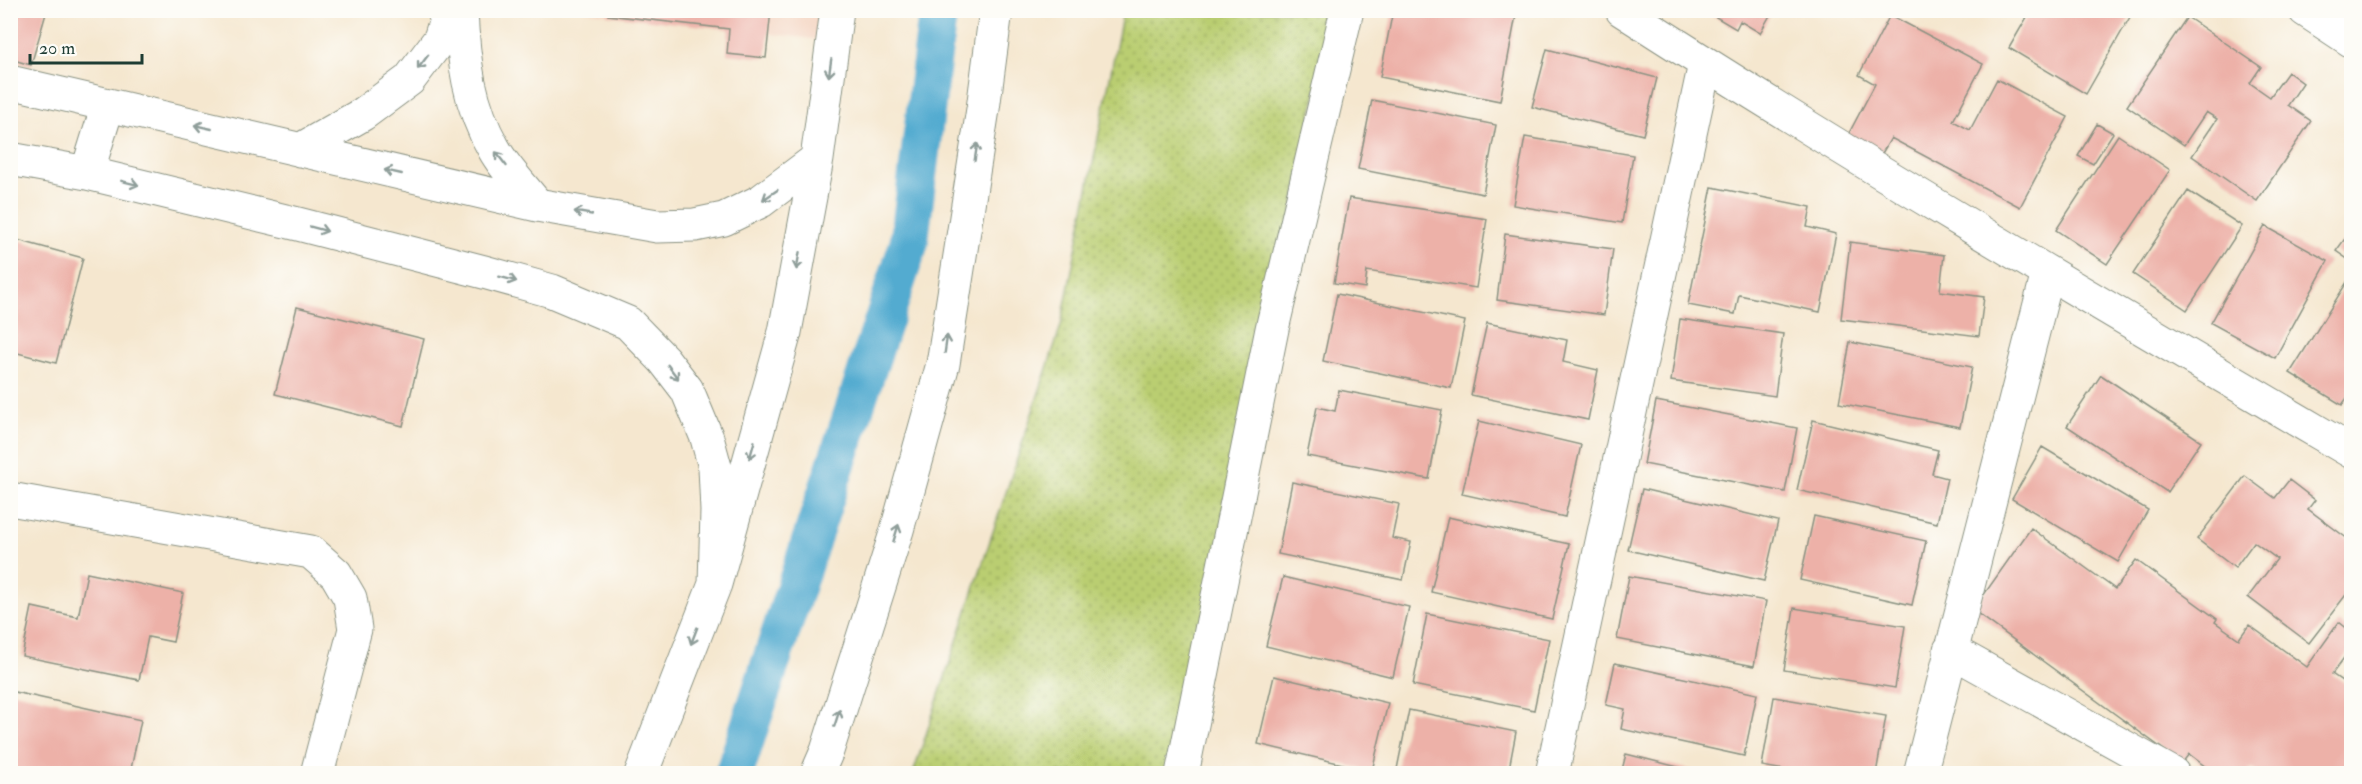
<svg xmlns="http://www.w3.org/2000/svg" width="2362" height="784" font-family="'IM FELL Double Pica',serif">
<style>
.built{fill:#f4d3c0}
.grass{fill:url(#grass-dots);stroke:#6c8652;stroke-width:1.5}
.lines{fill:none;stroke-linecap:round;stroke-linejoin:round}
.canal{stroke:#52abd0;stroke-width:39}
.building{fill:#edb1a8}
.minor-casing{stroke:#8a9282;stroke-width:35}
.minor{stroke:#fff;stroke-width:33}
.oneway{stroke:#8f9e9a}
</style>
<defs>
<pattern id="grass-dots" width="8" height="8" patternUnits="userSpaceOnUse" patternTransform="scale(1.5)"><rect width="8" height="8" fill="#bace71"/><path d="M2 2h.1M6 6h.1" fill="none" stroke="#97a85e" stroke-width="1.8" stroke-linecap="round"/></pattern>
</defs>
<rect width="100%" height="100%" fill="#fdfcf7"/>
<filter id="ink" filterUnits="userSpaceOnUse"><feTurbulence type="fractalNoise" baseFrequency=".0167" numOctaves="2"/><feDisplacementMap in="SourceGraphic" scale="12" xChannelSelector="R" yChannelSelector="G"/><feConvolveMatrix kernelMatrix="1 2 1 2 8 2 1 2 1" color-interpolation-filters="sRGB"/></filter>
<filter id="wash" filterUnits="userSpaceOnUse"><feTurbulence type="fractalNoise" baseFrequency=".008" numOctaves="4" result="noise"/><feDisplacementMap in="SourceGraphic" scale="24" xChannelSelector="R" yChannelSelector="G"/><feGaussianBlur stdDeviation="1.35" result="paint"/><feColorMatrix in="noise" values="0 0 0 0 0 0 0 0 0 0 0 0 0 0 0 0 0 1.4 0 .05"/><feComposite in="paint" operator="in"/></filter>
<g filter="url(#wash)">
<rect width="100%" height="100%" fill="#f5e7cf"/>
<!-- built -->
<path class="built" d="M581,11H850L846,43Z"/>
<!-- grass -->
<path class="grass" d="M1123,11H1332L1181,773L913,774L1061,326Z"/>
<g class="lines">
<!-- canal -->
<path class="canal" d="M734,774L909,243L938,10"/>
</g>
<g id="blocks">
<!-- building -->
<path class="building" d="M10,10H47L31,65L10,59Z
M609,10H771L766,58L727,54L729,29L608,15Z
M1393,10H1517L1500,101L1380,77Z
M1704,10H1773L1760,33L1740,21L1736,29Z
M2031,10H2134L2086,94L2009,48Z
M1890,15L1983,64L1953,121L1970,130L1997,79L2068,117L2020,207L1891,138L1881,155L1847,137L1875,84L1859,75Z
M2187,17L2261,67L2250,83L2270,97L2288,72L2303,83L2288,105L2311,121L2257,201L2192,156L2217,119L2206,112L2184,145L2127,106Z
M1547,49L1657,78L1643,135L1532,107Z
M1372,100L1496,125L1483,194L1358,169Z
M2097,124L2113,133L2093,164L2078,156Z
M2118,135L2170,170L2107,264L2056,230Z
M1525,137L1633,155L1622,223L1513,205Z
M1712,187L1811,207L1807,227L1836,234L1820,312L1739,295L1735,314L1688,305Z
M2188,191L2242,226L2187,310L2133,274Z
M1349,198L1487,219L1476,288L1367,271L1365,288L1334,283Z
M2265,226L2328,261L2275,358L2211,323Z
M2352,229V262L2336,251Z
M1505,234L1613,249L1604,315L1497,300Z
M10,238L83,258L56,363L10,351Z
M1850,242L1944,255L1940,291L1984,297L1979,336L1841,319Z
M2352,274V391L2342,405L2290,373Z
M1337,294L1465,321L1451,388L1323,361Z
M297,307L424,339L403,426L275,394Z
M1680,319L1783,334L1775,396L1671,381Z
M1487,323L1567,340L1563,362L1598,370L1588,420L1471,395Z
M1850,342L1972,367L1960,427L1839,403Z
M2101,375L2201,441L2167,492L2067,426Z
M1339,390L1442,410L1429,479L1307,456L1317,407L1335,411Z
M1656,401L1797,428L1785,492L1644,464Z
M1813,420L1938,450L1932,474L1947,478L1937,523L1797,490Z
M1479,421L1581,445L1565,517L1462,494Z
M2042,447L2148,510L2118,562L2012,499Z
M2245,476L2275,498L2289,480L2315,500L2308,509L2352,542V587L2309,643L2248,597L2277,559L2254,542L2235,568L2197,539Z
M1292,482L1399,504L1392,538L1411,542L1403,580L1278,554Z
M1642,489L1778,521L1764,581L1628,550Z
M1814,516L1926,541L1912,605L1800,580Z
M1448,517L1569,544L1552,619L1431,592Z
M2031,528L2115,589L2136,560L2217,619L2215,622L2239,639L2249,625L2307,667L2339,622L2349,630L2352,627V647L2332,674L2352,688V774H2259L2251,768L2246,774H2215L2189,754L2182,763L1973,610Z
M87,573L183,593L173,642L148,637L139,680L22,656L32,607L78,617Z
M1629,576L1766,601L1754,666L1617,639Z
M1283,577L1409,607L1393,677L1266,646Z
M1794,608L1905,626L1895,688L1784,670Z
M1427,614L1549,639L1534,710L1413,685Z
M1615,663L1757,694L1744,756L1621,729L1625,709L1606,705Z
M1274,676L1388,703L1372,771L1258,744Z
M10,691L141,720L130,774H26L10,770Z
M1774,697L1886,716L1876,774H1807L1762,766Z
M1409,710L1516,732L1508,774H1396Z
M1626,754L1702,773V774H1621Z"/>
</g>
</g>
<g filter="url(#ink)">
<use href="#blocks" fill-opacity="0" stroke="#8a9282" stroke-width="1.5"/>
<g class="lines">
<defs>
<path id="minor" d="M461,10C463,59 469,106 494,149C505,169 523,187 537,205
M1622,10C1861,164 2107,308 2352,452
M2305,10L2352,41
M10,82L537,205L657,226L695,225L724,219L761,201L817,159
M300,150L363,114L409,80L440,39L449,10
M10,159L87,173L298,224L484,272L552,291L628,323L664,360L687,390L707,438L715,467L717,511L715,584
M87,173L108,105
M10,499L311,552L336,574L350,598L355,629L317,774
M1950,650L2173,774
M641,774L715,584L785,332L817,159L837,10
M817,774L827,751L897,530L943,364L983,109L996,10
M1182,774L1272,329L1347,10
M1552,774L1705,64
M1920,774L2048,273"/>
</defs>
<!-- minor casing -->
<use href="#minor" class="minor-casing"/>
<!-- minor -->
<use href="#minor" class="minor"/>
</g>
<!-- one-way arrows -->
<defs><path id="oneway-shaft" d="M-6 0H5M1.5-3L5.5 0L1.5 3" fill="none" stroke-width="1.6" stroke-linecap="round" stroke-linejoin="round" transform="scale(1.5)"/></defs>
<g class="oneway">
<use href="#oneway-shaft" transform="translate(423 62) rotate(127)"/>
<use href="#oneway-shaft" transform="translate(830 68) rotate(98)"/>
<use href="#oneway-shaft" transform="translate(203 127) rotate(-167)"/>
<use href="#oneway-shaft" transform="translate(976 152) rotate(-81)"/>
<use href="#oneway-shaft" transform="translate(501 159) rotate(-128)"/>
<use href="#oneway-shaft" transform="translate(393 172) rotate(-167)"/>
<use href="#oneway-shaft" transform="translate(130 183) rotate(14)"/>
<use href="#oneway-shaft" transform="translate(770 195) rotate(146)"/>
<use href="#oneway-shaft" transform="translate(583 213) rotate(-170)"/>
<use href="#oneway-shaft" transform="translate(319 229) rotate(15)"/>
<use href="#oneway-shaft" transform="translate(798 261) rotate(100)"/>
<use href="#oneway-shaft" transform="translate(508 279) rotate(15)"/>
<use href="#oneway-shaft" transform="translate(946 344) rotate(-82)"/>
<use href="#oneway-shaft" transform="translate(673 372) rotate(53)"/>
<use href="#oneway-shaft" transform="translate(752 450) rotate(106)"/>
<use href="#oneway-shaft" transform="translate(896 533) rotate(-73)"/>
<use href="#oneway-shaft" transform="translate(694 636) rotate(111)"/>
<use href="#oneway-shaft" transform="translate(837 718) rotate(-72)"/>
</g>
</g>
<!-- margin -->
<rect width="2362" height="784" fill="none" stroke="#fdfcf7" stroke-width="36"/>
<!-- scale -->
<path d="M30 54v9h112v-9" fill="none" stroke="#1f3d34" stroke-width="3"/>
<text x="39" y="54" font-size="18" fill="#1f3d34" stroke="#fdfcf7" stroke-width="4.5" paint-order="stroke">20 m</text>
</svg>
